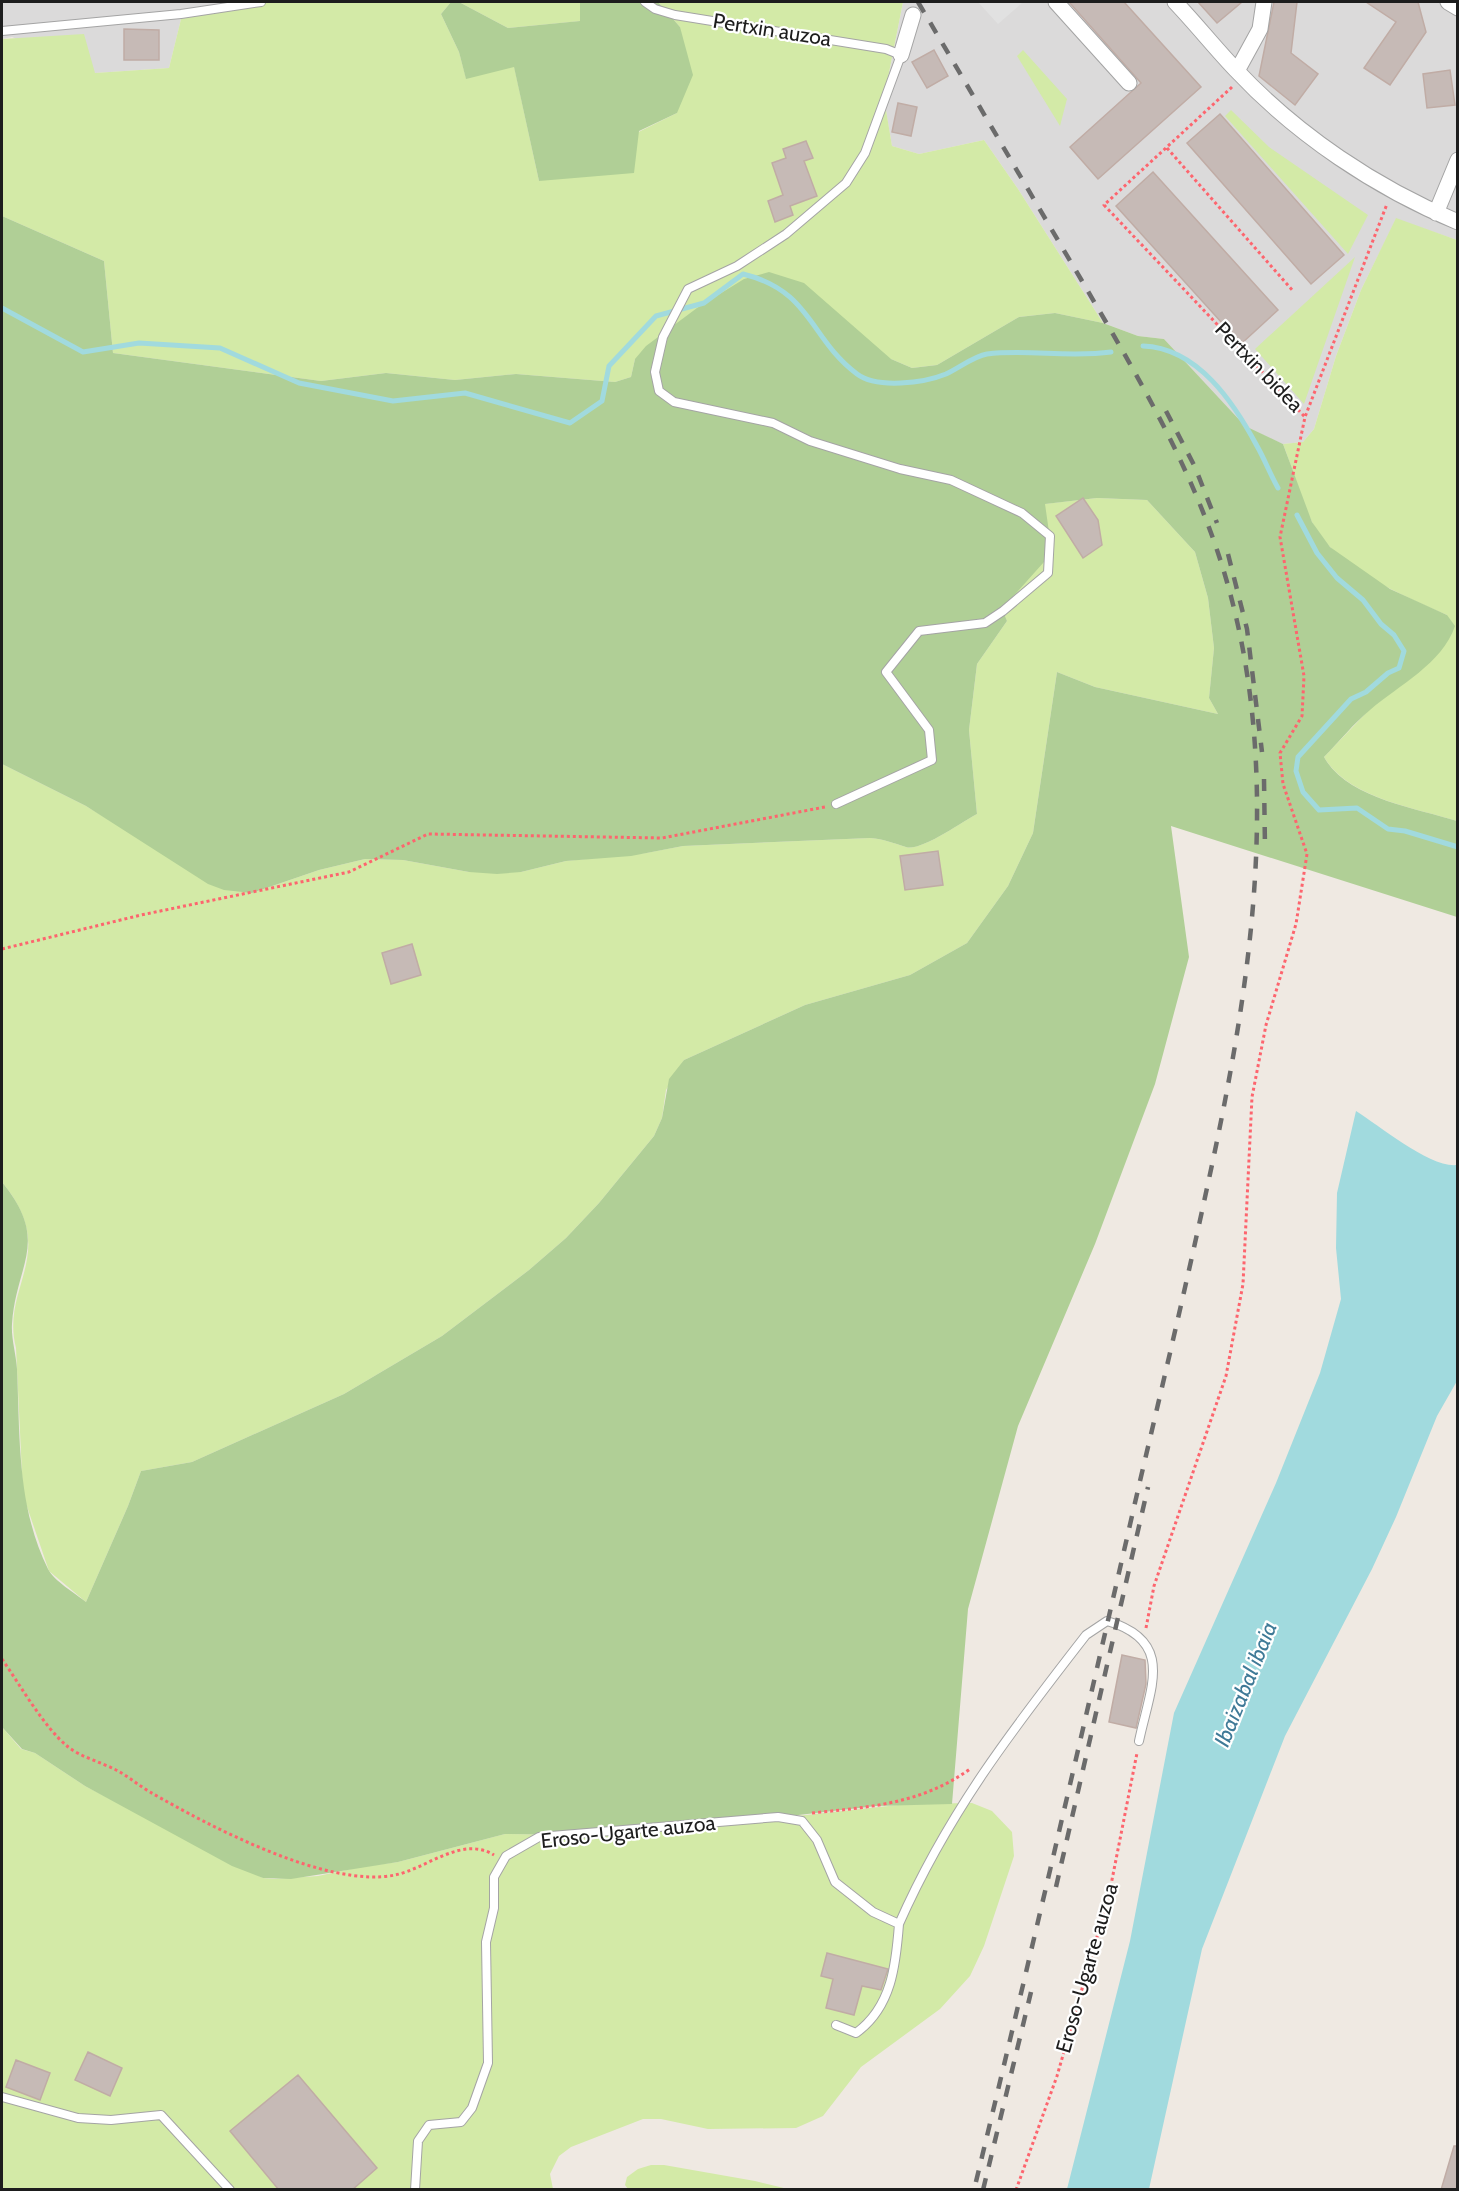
<svg xmlns="http://www.w3.org/2000/svg" width="1459" height="2191" font-family="Cabin,sans-serif">
<style>
.residential{fill:#dbdada}
.grass{fill:#d3eaa7}
.forest{fill:#b0cf96}
.parking{fill:#e1e1e1}
.water{fill:#a1dade}
.lines{fill:none;stroke-linecap:round;stroke-linejoin:round}
.stream{stroke:#a1dade;stroke-width:5}
.building{fill:#c6bab6;stroke:#c0aca5;stroke-width:1.5}
.lane-casing{stroke:#a4a4a4;stroke-width:10}
.street-casing{stroke:#a4a4a4;stroke-width:17}
.path{stroke:#fd656e;stroke-width:3;stroke-dasharray:3 3;stroke-linecap:butt}
.lane{stroke:#fff;stroke-width:8}
.street{stroke:#fff;stroke-width:15}
.rail{stroke:#6b6b6b;stroke-width:4.5;stroke-dasharray:12 12;stroke-linecap:butt}
.labels{text-anchor:middle;stroke-width:4.5;stroke-linejoin:round;paint-order:stroke}
.street-label{font-size:21px;fill:#1d1d1d;stroke:#fff}
.water-label{font-size:22px;font-style:italic;fill:#3f7a97;stroke:#fff}
</style>
<rect width="100%" height="100%" fill="#efe9e2"/>
<!-- residential -->
<path class="residential" d="M2,2H270L181,19L169,68L95,73L12,37L2,39Z
M903,2H1457V240L1396,219L1361,290L1336,356L1314,429L1303,442L1283,444L1245,427L1164,339L1138,336L1103,323L1018,189L984,140L919,154L892,146L884,99Z"/>
<!-- grass -->
<path class="grass" d="M270,2H451L441,14L459,52L466,78L514,66L539,181L677,113L680,27L658,2H903L884,98L892,146L919,154L984,140L1018,189L1103,323L1055,313L1019,317L937,365L912,368L891,359H635L631,377L615,382L516,374L455,380L386,373L321,381L113,353L104,261L2,216V39L84,34L95,73L169,68L181,19Z
M459,2H580L581,21L508,28Z
M1023,50L1067,99L1060,126L1017,56Z
M1231,110L1269,147L1368,215L1348,254L1225,116Z
M1396,218L1457,240V821C1416,808 1347,798 1324,757L1367,712L1447,615C1402,595 1335,568 1312,522C1300,498 1293,469 1283,444L1303,442L1314,429L1336,356L1361,290Z
M1355,257L1304,404L1255,349Z
M1097,498L1147,500L1195,552L1208,598L1214,648L1209,698L1218,714L1095,687L1057,672L1033,833L1008,886L967,943L910,975L805,1005L684,1060L666,1090L662,1118L654,1136L599,1203L566,1238L529,1270L442,1336L344,1394L192,1462L141,1471L128,1506L86,1602L49,1571L23,1495L16,1348C0,1285 61,1254 2,1182V764L86,806L142,840L252,893L319,870L365,859L403,860L469,872H521L566,861L646,853L683,846L870,838C884,839 893,843 906,847C920,852 962,822 977,814L969,730L977,664L1007,621L1001,609L1044,504Z
M2,1727L21,1749L35,1753L85,1786L263,1878L274,1879L318,1876L360,1867L398,1862L505,1834L576,1835L714,1825L907,1804L972,1803L992,1811L1012,1832L1014,1856L984,1946L970,1976L940,2009L861,2067L823,2116L796,2128L708,2129L661,2119H643L571,2147L559,2156L550,2174L553,2189H2Z
M651,2165H664L755,2181L788,2189H628L625,2185L627,2177L638,2169Z"/>
<!-- forest -->
<path class="forest" d="M451,2H459L508,28L580,21V2H658L680,27L693,75L677,113L639,131L634,173L539,181L514,67L466,79L459,52L441,14Z
M2,216L104,261L113,353L321,381L386,373L455,380L516,374L615,382L631,377L635,359L646,346L697,308L744,279L769,272L804,283L891,359L912,368L937,365L1019,317L1055,313L1103,323L1138,336L1164,339L1245,426L1283,444L1312,522L1330,547L1390,589L1447,615L1455,626C1442,664 1399,685 1370,710C1353,724 1339,742 1324,757C1346,798 1416,808 1457,821V917L1171,826L1189,957L1155,1084L1095,1244L1018,1426L968,1609L952,1804L876,1806L714,1825L576,1835L505,1834L398,1862L291,1879L263,1878L232,1866L85,1786L35,1753L22,1749L2,1727V1182C51,1242 16,1263 12,1324C11,1338 16,1354 17,1369C20,1436 17,1507 48,1569C54,1581 75,1593 86,1602L128,1506L141,1471L192,1462L344,1394L442,1336L529,1270L566,1238L599,1203L654,1136L662,1118L669,1079L684,1060L805,1005L910,975L967,943L1008,886L1033,833L1057,672L1095,687L1218,714L1209,698L1214,648L1208,598L1195,552L1147,500L1097,498L1045,504L1052,553L1002,609L1007,621L977,664L969,730L977,814C962,822 920,852 906,847C893,843 884,839 870,838L683,846L631,856L566,861L521,872L497,874L469,872L403,860L365,859L319,870L252,893L224,890L208,884L86,806L2,764Z"/>
<!-- parking -->
<path class="parking" d="M978,2H1023L998,24Z"/>
<!-- water -->
<path class="water" d="M1356,1111C1380,1126 1430,1168 1457,1165V1381L1437,1416L1396,1517L1372,1569L1285,1736L1202,1949L1149,2189H1067L1130,1941L1174,1713L1276,1483L1320,1373L1341,1299L1336,1248L1337,1193Z"/>
<g class="lines">
<!-- stream -->
<path class="stream" d="M2,308L83,352L139,343L220,348L299,383L393,401L465,393L570,423L602,401L609,366L656,316L704,303L743,274C812,291 809,338 857,374C877,389 924,383 946,374C959,368 974,356 987,354C1028,349 1069,358 1111,352
M1143,346C1198,348 1234,403 1257,446C1265,460 1270,474 1278,488
M1297,515L1317,553L1337,578L1363,600L1381,624L1394,635L1404,651L1399,668L1388,673L1366,692L1351,699L1298,757L1296,771L1303,792L1319,810L1357,808L1388,829L1405,831L1458,847"/>
</g>
<!-- building -->
<path class="building" d="M1069,2H1124L1201,87L1098,179L1070,147L1141,83Z
M1198,2H1242L1217,23Z
M1274,2H1297L1291,53L1318,74L1295,105L1259,76Z
M1366,2H1418L1426,32L1390,85L1364,68L1396,22Z
M124,29L159,30V60H124Z
M934,50L948,76L927,88L912,62Z
M1450,70L1455,105L1427,108L1423,74Z
M898,103L917,107L911,136L892,132Z
M1220,114L1344,255L1311,284L1187,143Z
M806,141L813,158L804,161L817,196L790,206L793,215L775,222L768,201L783,195L772,163L786,158L783,149Z
M1153,172L1278,310L1241,344L1116,206Z
M1083,498L1098,520L1102,545L1083,558L1056,516Z
M938,851L943,885L905,890L900,856Z
M412,944L421,975L391,984L382,953Z
M1122,1655L1145,1660L1146,1684L1136,1728L1109,1722Z
M827,1953L888,1969L881,1990L862,1986L854,2015L826,2008L833,1979L821,1976Z
M88,2052L122,2068L110,2096L75,2080Z
M16,2060L50,2073L40,2100L6,2087Z
M298,2075L377,2168L352,2190H279L230,2131Z
M1454,2146H1458V2190H1441Z"/>
<g class="lines">
<defs>
<path id="lane" d="M645,2L655,9L675,15L886,49L901,55L865,153L846,183L786,234L737,266L688,289L663,337L655,372L659,391L674,402L773,423L810,441L900,469L951,480L1022,513L1050,536L1048,573L1003,611L985,623L919,631L886,672L929,730L932,760L836,804
M2,31L181,14L261,2
M899,1924C948,1813 1012,1730 1086,1635L1107,1621C1176,1641 1150,1688 1139,1741
M2,2097L78,2118L111,2120L161,2115L230,2190
M415,2190L418,2141L429,2125L461,2122L472,2108L488,2063L486,1942L494,1908V1877L506,1856L539,1837L778,1817L802,1821L817,1840L835,1882L873,1912L899,1924C896,1964 892,2007 856,2033L836,2025"/>
<path id="street" d="M1056,2L1129,83
M1175,2C1196,24 1215,48 1236,70C1297,135 1376,188 1458,222
M1448,2L1458,8
M901,55L913,15
M1237,71L1260,29L1264,2
M1436,213L1458,160"/>
</defs>
<!-- lane casing -->
<use href="#lane" class="lane-casing"/>
<!-- street casing -->
<use href="#street" class="street-casing"/>
<!-- path -->
<path class="path" d="M1232,87L1104,205L1305,417
M1167,148L1293,291
M2,949L141,915L349,872L428,834L662,838L825,807
M1146,1628L1154,1586L1226,1376L1243,1284L1252,1097L1266,1025L1296,924L1307,854L1283,784L1280,753L1302,716L1304,676L1280,537L1305,417L1387,204
M2,1659C20,1685 44,1727 67,1746C80,1757 101,1762 116,1770C128,1776 138,1785 150,1792C209,1826 328,1889 395,1875C426,1869 462,1835 494,1855
M812,1813C870,1807 921,1804 970,1769
M1016,2190L1057,2076L1109,1895L1137,1753"/>
<!-- lane -->
<use href="#lane" class="lane"/>
<!-- street -->
<use href="#street" class="street"/>
<!-- rail -->
<path class="rail" d="M918,2C973,95 1027,188 1082,281C1138,377 1196,473 1227,582C1284,781 1250,990 1207,1188C1186,1286 1163,1383 1140,1481C1086,1717 1031,1954 974,2190
M1166,411L1195,467L1217,523
M1228,554L1247,629L1262,752
M1264,779L1265,848
M1056,1887L1148,1487
M983,2190L1031,1992"/>
</g>
<g class="labels">
<!-- street labels -->
<g class="street-label">
<text transform="translate(772 30) rotate(9)" y="7">Pertxin auzoa</text>
<text transform="translate(1259 367) rotate(46)" y="7">Pertxin bidea</text>
<text transform="translate(628 1832) rotate(-6)" y="7">Eroso-Ugarte auzoa</text>
<text transform="translate(1087 1968) rotate(-74)" y="7">Eroso-Ugarte auzoa</text>
</g>
<!-- water labels -->
<g class="water-label">
<text transform="translate(1245 1684) rotate(-68)" y="8">Ibaizabal ibaia</text>
</g>
</g>
<!-- border -->
<rect width="1459" height="2191" fill="none" stroke="#1d1d1d" stroke-width="6"/>
</svg>
